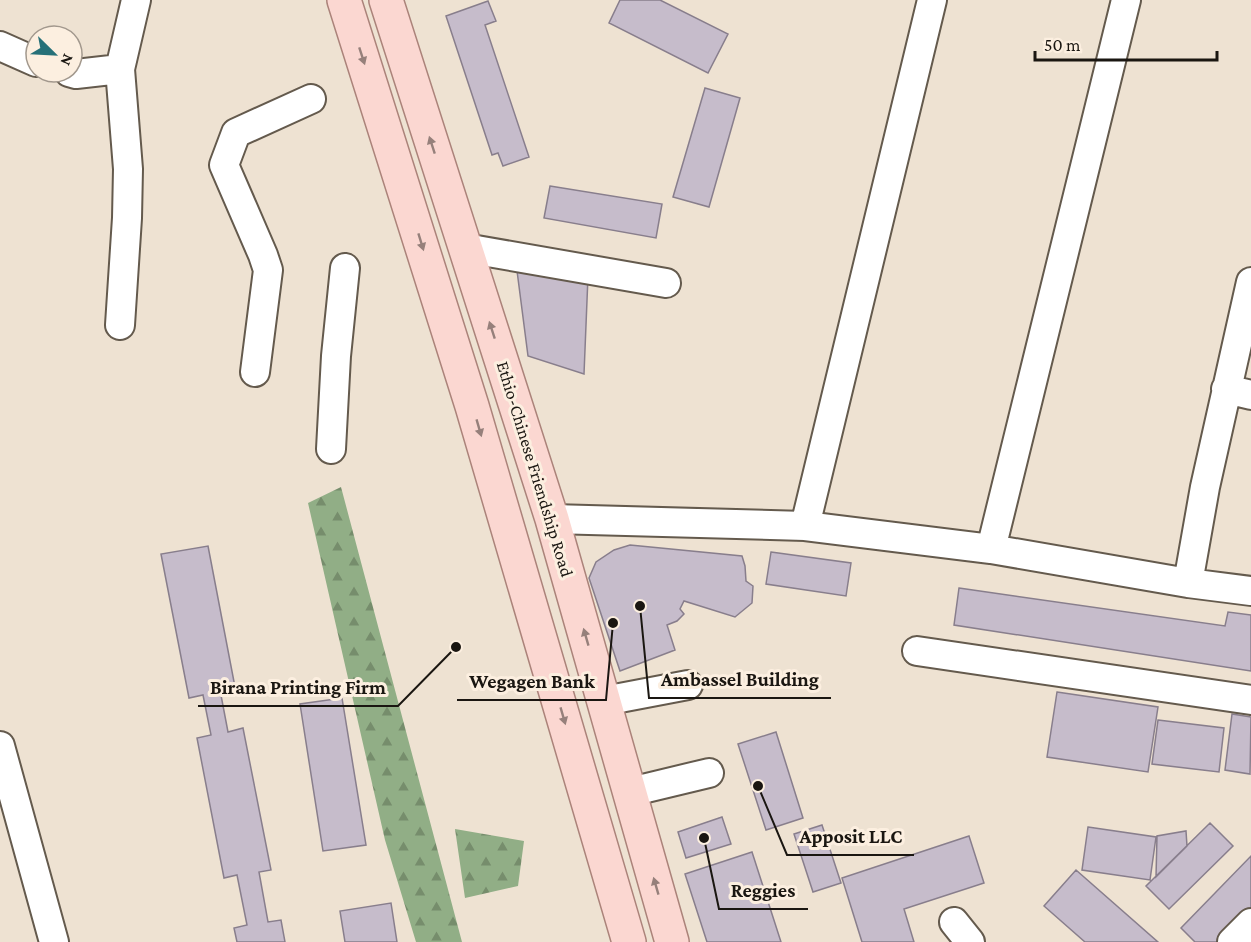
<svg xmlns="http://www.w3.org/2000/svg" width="1251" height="942" font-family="'Crimson Pro',serif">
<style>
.forest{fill:url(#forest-firs)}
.building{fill:#c6bccb;stroke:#887e8c;stroke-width:1.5}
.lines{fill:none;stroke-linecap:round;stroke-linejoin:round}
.minor-casing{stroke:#645a4d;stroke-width:32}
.major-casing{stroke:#ab837a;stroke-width:36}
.minor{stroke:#fff;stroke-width:28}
.major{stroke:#fbd7d1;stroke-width:33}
.oneway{fill:#96807b}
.labels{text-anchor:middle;stroke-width:6;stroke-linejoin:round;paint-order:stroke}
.street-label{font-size:18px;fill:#1a1611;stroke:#fcefe0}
.leader{fill:none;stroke:#1a1611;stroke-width:2}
.callout-dot{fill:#1a1611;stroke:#fcefe0;stroke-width:2}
.callout-label{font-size:20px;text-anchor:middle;font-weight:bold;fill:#1a1611;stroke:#fcefe0;stroke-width:6;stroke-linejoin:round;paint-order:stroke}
</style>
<defs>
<pattern id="forest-firs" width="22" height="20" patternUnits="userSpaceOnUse" patternTransform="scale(1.5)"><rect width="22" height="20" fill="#91ae86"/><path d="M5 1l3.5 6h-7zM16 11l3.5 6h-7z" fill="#768d6c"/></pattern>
</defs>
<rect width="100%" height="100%" fill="#eee2d2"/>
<!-- forest -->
<path class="forest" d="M341,487L462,942H416L385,840L308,503Z
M455,829L524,841L518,886L465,898Z"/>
<!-- building -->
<path class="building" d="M620,0H660L728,34L708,73L609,23Z
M488,1L496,21L485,25L529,157L503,166L498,153L492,155L446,16Z
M705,88L740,98L709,207L673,197Z
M550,186L662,204L656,238L544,218Z
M516,263L588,276L584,374L528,356Z
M630,545L742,556L745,566L746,581L753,586L752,603L735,617L684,601L680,609L684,614L677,621L667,625L675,650L620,671L589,578L596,562L614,550Z
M208,546L235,687L220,690L228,732L243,728L271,870L259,872L268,922L281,920L285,942H237L234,928L247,925L237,875L224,878L197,738L211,735L203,695L189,698L161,554Z
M771,552L851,563L846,596L766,584Z
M959,588L1225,626L1228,612L1251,615V671L954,625Z
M1057,692L1158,707L1148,772L1047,757Z
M342,698L366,845L323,851L300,704Z
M1232,714L1251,717L1250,774L1225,770Z
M1158,720L1224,728L1219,772L1152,764Z
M776,732L803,818L766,830L738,744Z
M722,817L731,844L686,858L678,832Z
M1210,823L1233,846L1169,909L1146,886Z
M822,825L841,883L813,892L794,834Z
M1088,827L1156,837L1150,880L1082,870Z
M1186,831L1187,846L1156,877L1157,836Z
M969,836L984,883L904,909L914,942H862L842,878Z
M752,852L781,942H707L685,874Z
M1251,856V908L1218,942H1195L1181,928Z
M1076,870L1158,942H1085L1044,906Z
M391,903L397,942H345L340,911Z"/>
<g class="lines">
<defs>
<path id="minor" d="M0,46L36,62
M69,72L76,74L120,69
M465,248L666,283
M1251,282L1205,487L1188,583L1251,591
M120,325L127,218L128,169L120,69L136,0
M255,372L268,270L263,255L224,165L236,133L311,99
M1226,389L1251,395
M331,449L336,356L345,268
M552,519L805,526L991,549L1126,0
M805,526L932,0
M991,549L1188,583
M917,651L1251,700
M604,701L688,685
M0,746L54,942
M630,792L709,773
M954,922L970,942
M1232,942L1251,923"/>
<path id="major" d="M344,0L472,406L629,942
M386,0L552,519L672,942"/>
</defs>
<!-- minor casing -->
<use href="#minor" class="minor-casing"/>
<!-- major casing -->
<use href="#major" class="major-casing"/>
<!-- minor -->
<use href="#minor" class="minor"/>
<!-- major -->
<use href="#major" class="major"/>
</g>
<!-- one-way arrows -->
<defs><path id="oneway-solid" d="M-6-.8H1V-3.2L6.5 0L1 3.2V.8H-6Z" transform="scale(1.5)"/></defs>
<g class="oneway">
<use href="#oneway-solid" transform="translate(362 56) rotate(72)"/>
<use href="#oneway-solid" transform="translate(432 145) rotate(-108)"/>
<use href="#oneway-solid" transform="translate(421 242) rotate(73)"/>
<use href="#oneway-solid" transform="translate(492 330) rotate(-108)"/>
<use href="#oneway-solid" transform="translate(479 428) rotate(74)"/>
<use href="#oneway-solid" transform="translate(586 637) rotate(-106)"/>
<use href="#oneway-solid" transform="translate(563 716) rotate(74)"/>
<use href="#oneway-solid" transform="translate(656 886) rotate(-106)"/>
</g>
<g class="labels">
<!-- street labels -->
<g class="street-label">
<text transform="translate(535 469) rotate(73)" y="6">Ethio-Chinese Friendship Road</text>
</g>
</g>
<!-- callouts -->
<path class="leader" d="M640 606L649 698H831M613 623L606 700H457M456 647L398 706H198M758 786L787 855H914M704 838L719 909H808"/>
<g class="callout-dot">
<circle cx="640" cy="606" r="6"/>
<circle cx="613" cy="623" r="6"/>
<circle cx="456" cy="647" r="6"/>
<circle cx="758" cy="786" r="6"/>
<circle cx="704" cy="838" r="6"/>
</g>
<g class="callout-label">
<text x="740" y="686">Ambassel Building</text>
<text x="532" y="688">Wegagen Bank</text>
<text x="298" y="694">Birana Printing Firm</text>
<text x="851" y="843">Apposit LLC</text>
<text x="763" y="897">Reggies</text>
</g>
<!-- north arrow -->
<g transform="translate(54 54) rotate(114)"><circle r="28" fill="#fcefe0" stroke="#a2988d" stroke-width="1.5"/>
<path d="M0-4.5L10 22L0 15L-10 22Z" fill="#267078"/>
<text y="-9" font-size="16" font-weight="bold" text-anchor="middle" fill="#1a1611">N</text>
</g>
<!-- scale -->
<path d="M1035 51v9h182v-9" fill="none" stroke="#1a1611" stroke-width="3"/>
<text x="1044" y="51" font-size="18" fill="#1a1611" stroke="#fcefe0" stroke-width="4.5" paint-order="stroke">50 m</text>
</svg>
